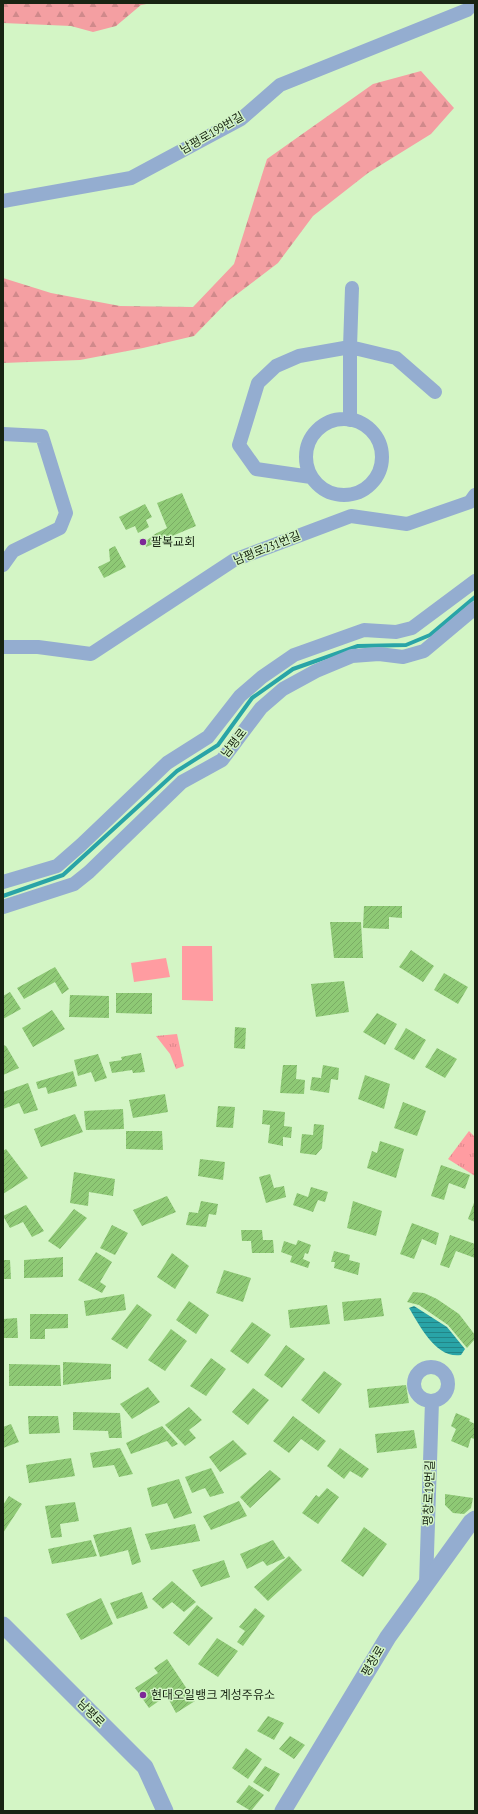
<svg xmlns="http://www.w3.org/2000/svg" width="478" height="1814" font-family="'PT Sans Narrow','Noto Sans KR',sans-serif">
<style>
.grass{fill:url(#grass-tufts)}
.forest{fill:url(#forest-firs)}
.garden{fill:#ff9ca1}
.water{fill:url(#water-rules)}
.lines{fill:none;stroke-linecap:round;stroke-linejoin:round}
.stream{stroke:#29a4a7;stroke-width:4}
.building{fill:url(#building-hatch)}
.minor{stroke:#94add0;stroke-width:14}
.tertiary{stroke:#94add0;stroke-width:17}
.poi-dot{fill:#7d2897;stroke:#d3f5c5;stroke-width:1.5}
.labels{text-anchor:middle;stroke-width:3;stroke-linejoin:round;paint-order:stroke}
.street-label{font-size:12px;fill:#182413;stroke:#d3f5c5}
.poi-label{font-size:12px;fill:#182413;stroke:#d3f5c5;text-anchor:start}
</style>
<defs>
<pattern id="grass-tufts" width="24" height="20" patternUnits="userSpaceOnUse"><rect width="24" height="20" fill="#ff9ca1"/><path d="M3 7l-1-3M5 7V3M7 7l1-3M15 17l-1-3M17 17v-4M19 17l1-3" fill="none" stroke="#da868a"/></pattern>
<pattern id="forest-firs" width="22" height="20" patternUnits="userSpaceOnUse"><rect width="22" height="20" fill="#f49fa2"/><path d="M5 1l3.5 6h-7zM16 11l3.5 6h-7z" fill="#d0898b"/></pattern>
<pattern id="water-rules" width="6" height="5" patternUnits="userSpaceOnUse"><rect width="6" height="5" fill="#29a4a7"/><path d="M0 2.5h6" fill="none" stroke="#228587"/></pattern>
<pattern id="building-hatch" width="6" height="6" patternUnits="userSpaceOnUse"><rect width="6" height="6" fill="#8ec975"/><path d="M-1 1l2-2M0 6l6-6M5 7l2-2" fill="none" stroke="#7aac64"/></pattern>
</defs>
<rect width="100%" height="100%" fill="#d3f5c5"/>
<!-- grass -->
<path class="grass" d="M177,1034L184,1066L176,1069L170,1054L156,1036Z
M469,1131L475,1137V1176L448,1159Z"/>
<!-- forest -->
<path class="forest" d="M3,3H152L141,5L116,26L93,32L71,26L3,23Z
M421,71L454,108L431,134L368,173L313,216L278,263L228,301L194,336L143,348L80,360L3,363V278L51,293L120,306L193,307L234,264L267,159L373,84Z"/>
<!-- garden -->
<path class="garden" d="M182,946H212L213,1001L182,1000Z
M166,958L170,977L134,982L131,963Z"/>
<!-- water -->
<path class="water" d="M414,1306L447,1327L465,1349L461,1355C436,1359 420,1326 409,1308Z"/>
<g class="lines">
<!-- stream -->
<path class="stream" d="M3,896L63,875L177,771L218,745L252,698L293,669L358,646L406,645L430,635L475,597"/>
</g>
<!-- building -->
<path class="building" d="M182,493L196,526L146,547V541L155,534L167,528L157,503Z
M145,504L152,517L146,520L149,527L138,533L135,526L126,530L119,517Z
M115,546L126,567L104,578L98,567L110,561L109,549Z
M364,906H402V918L389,917V929L363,928Z
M330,922H361L363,958H334Z
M411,950L434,966L423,982L399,967Z
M55,967L69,989L62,994L55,982L24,999L17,988Z
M444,973L468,987L458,1004L434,990Z
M344,981L349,1012L316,1017L311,984Z
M10,992L21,1009L3,1019V996Z
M116,993H152V1014L116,1013Z
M70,995L109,996V1018L69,1017Z
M52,1010L65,1029L33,1047L22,1028Z
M377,1013L397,1024L385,1045L363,1032Z
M235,1027L246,1028L245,1049L234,1048Z
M406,1028L426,1040L414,1060L394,1049Z
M3,1045L6,1046L19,1068L3,1075Z
M437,1048L457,1059L445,1078L425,1067Z
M141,1053L145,1072L133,1073L132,1070L112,1073L109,1062L122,1060L121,1057Z
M98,1054L107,1078L95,1082L91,1072L78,1076L74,1060Z
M283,1065H297L296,1079L305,1080L304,1094L280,1093Z
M323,1065L339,1068L338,1080L331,1079L329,1093L310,1090L312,1077L321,1078Z
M73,1071L77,1086L48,1094L46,1087L38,1089L36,1082Z
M365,1075L390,1084L384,1109L358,1099Z
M28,1083L38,1110L24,1114L19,1103L3,1109V1092Z
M165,1094L168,1112L133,1118L129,1100Z
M403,1102L426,1111L417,1136L394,1128Z
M218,1106L235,1107L233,1128L216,1127Z
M123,1109L124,1129L86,1130L84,1111Z
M263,1110L285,1112L284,1126L292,1127L291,1138L283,1137V1146L268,1143L270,1125L262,1124Z
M75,1114L83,1132L41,1147L34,1129Z
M314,1124L324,1125L322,1148L316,1155L300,1153L302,1134L313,1135Z
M126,1131H162L163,1150L126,1149Z
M380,1141L404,1149L396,1178L367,1168L372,1151L377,1153Z
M6,1149L28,1178L3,1194V1151Z
M200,1159L225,1162L223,1180L198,1176Z
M441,1165L470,1175L465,1189L449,1183L444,1200L431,1196Z
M74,1172L115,1179L113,1196L89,1192L88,1206L70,1203Z
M270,1174L274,1188L284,1186L286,1197L266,1203L259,1177Z
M311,1187L328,1192L325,1202L318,1200L313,1212L293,1205L297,1193L308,1197Z
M167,1196L176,1212L142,1226L133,1210Z
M475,1200V1222L468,1219Z
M201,1201L218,1204L216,1215L209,1214L206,1227L186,1225L189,1212L198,1213Z
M353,1201L382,1211L376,1236L347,1228Z
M26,1205L44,1231L32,1237L23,1222L10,1228L3,1216Z
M74,1209L87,1218L60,1249L48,1241Z
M412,1223L439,1233L436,1245L422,1239L414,1259L400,1254Z
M112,1225L128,1233L115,1255L100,1248Z
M241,1230H262L263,1240H273L274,1253H252L251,1241H242Z
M450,1235L475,1244V1258L456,1251L449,1268L440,1265Z
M298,1240L311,1245L308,1254L305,1253L303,1259L310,1262L308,1268L290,1262L292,1256L281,1252L284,1241L296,1245Z
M334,1251L350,1255L349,1260L360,1263L358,1275L334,1268L335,1262H331Z
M96,1252L112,1262L100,1282L106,1286L102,1293L78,1280Z
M172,1253L189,1266L175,1289L157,1277Z
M63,1257V1277L24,1278V1260Z
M3,1260H10L11,1279H3Z
M224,1270L251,1278L243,1302L216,1293Z
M413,1292L424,1293L437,1299L459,1314L475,1335V1339L467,1348L448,1325L419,1305L407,1302Z
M124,1294L126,1310L86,1316L84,1301Z
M381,1298L384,1316L344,1321L342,1302Z
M189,1301L209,1315L196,1334L176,1320Z
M137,1304L152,1315L127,1349L111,1339Z
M327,1305L330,1324L290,1328L288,1310Z
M30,1314H68V1328L45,1329V1339H30Z
M17,1318L18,1338H3V1319Z
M252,1322L271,1335L248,1364L230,1351Z
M171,1329L187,1341L165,1371L148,1360Z
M286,1345L305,1359L282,1388L264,1375Z
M211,1358L226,1369L206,1396L190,1386Z
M63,1362L111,1364V1379L63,1385Z
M9,1364L60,1365L61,1386H9Z
M324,1371L342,1384L319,1414L301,1400Z
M406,1385L409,1403L369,1408L367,1389Z
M148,1387L160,1402L132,1419L120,1404Z
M253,1388L269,1400L248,1425L232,1412Z
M189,1407L202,1420L189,1430L196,1438L185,1446L165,1425Z
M73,1412L120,1413L122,1438H109L108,1431L73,1430Z
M456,1413L470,1419L469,1421L475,1424V1439L471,1438L468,1448L451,1441L456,1429L451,1426Z
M28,1416H58L60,1433L29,1434Z
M293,1416L326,1441L318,1451L301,1439L289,1453L273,1441Z
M11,1424L19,1442L3,1448V1427Z
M162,1426L178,1444L172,1447L167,1441L131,1454L126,1443Z
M414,1430L417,1448L377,1453L375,1434Z
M233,1440L247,1454L220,1472L209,1457Z
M120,1448L133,1474L119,1477L114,1465L93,1468L90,1453Z
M340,1448L369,1469L362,1478L350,1471L344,1479L327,1466Z
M71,1458L75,1476L29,1483L26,1465Z
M211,1468L224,1493L210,1497L205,1488L192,1493L185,1477Z
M270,1470L281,1479L250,1508L240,1497Z
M179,1479L192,1513L174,1519L167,1503L152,1507L147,1488Z
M327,1488L339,1497L318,1524L302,1513L316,1495L319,1497Z
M445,1494L473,1498L471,1508L464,1514L453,1513L445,1505Z
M9,1496L22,1504L3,1533V1505Z
M239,1501L247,1516L211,1530L203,1516Z
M75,1502L79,1521L60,1524L62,1537L51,1538L45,1506Z
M195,1524L200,1541L151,1550L145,1534Z
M131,1527L141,1562L132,1565L128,1550L100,1557L93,1535Z
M364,1527L387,1544L363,1577L341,1561Z
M91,1540L97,1556L52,1564L48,1549Z
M273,1540L285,1558L267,1566L263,1561L247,1569L240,1554Z
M289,1556L302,1570L268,1601L254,1587Z
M224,1560L230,1577L201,1587L192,1570Z
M172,1581L196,1602L184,1612L172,1602L163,1609L152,1599Z
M142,1592L148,1608L117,1619L110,1603Z
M101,1598L113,1624L81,1640L66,1614Z
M197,1605L213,1618L189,1646L173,1633Z
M255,1608L265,1616L243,1646L237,1642L245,1631L239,1627Z
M217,1638L238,1651L218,1677L198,1664Z
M167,1659L195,1701L176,1713L169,1700L173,1697L170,1693L149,1708L135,1688L158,1673L154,1668Z
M268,1716L284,1723L274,1740L257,1731Z
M290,1736L305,1745L294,1759L279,1749Z
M246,1748L262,1759L248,1779L232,1768Z
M265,1766L280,1774L269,1792L253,1782Z
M249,1785L264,1795L251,1811L236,1802Z"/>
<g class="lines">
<!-- minor -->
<path class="minor" d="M3,201L131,178L241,119L280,85L467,10L474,3
M306 457a38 38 0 1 1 76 0a38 38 0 1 1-76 0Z
M350,420V347L352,288
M3,434L42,436L66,513L60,528L13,551L3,565
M311,477L256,469L239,445L258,383L276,366L299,356L350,347L396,358L435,392
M3,647H38L91,654L234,560L351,516L407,524L470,502L475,495
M3,882L57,866L81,845L167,763L208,737L240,696L262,677L294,655L364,630L396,632L412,628L475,581
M3,907L74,884L89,872L182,782L222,760L261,708L283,689L316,671L352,656L379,654L403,657L424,651L475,608
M414 1384a17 17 0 1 1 34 0a17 17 0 1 1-34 0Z
M426,1584L432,1401"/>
<!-- tertiary -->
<path class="tertiary" d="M3,1625L145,1767L165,1811
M283,1811L388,1637L471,1522L475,1519"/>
</g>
<!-- markers -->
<g class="poi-dot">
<circle cx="143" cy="542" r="4"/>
<circle cx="143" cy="1695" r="4"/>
</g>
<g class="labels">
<!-- street labels -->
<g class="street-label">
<text transform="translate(212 133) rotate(-30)" y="4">남평로199번길</text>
<text transform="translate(267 548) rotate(-22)" y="4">남평로231번길</text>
<text transform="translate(234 743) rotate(-52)" y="4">남평로</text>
<text transform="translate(429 1493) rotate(-88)" y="4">평창로19번길</text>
<text transform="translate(373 1661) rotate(-59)" y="4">평창로</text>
<text transform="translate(91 1713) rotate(45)" y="4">남평로</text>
</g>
<!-- poi labels -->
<g class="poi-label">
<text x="151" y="546">팔복교회</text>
<text x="151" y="1699">현대오일뱅크 계성주유소</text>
</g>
</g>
<!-- border -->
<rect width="478" height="1814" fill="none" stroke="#182413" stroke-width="8"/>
</svg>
